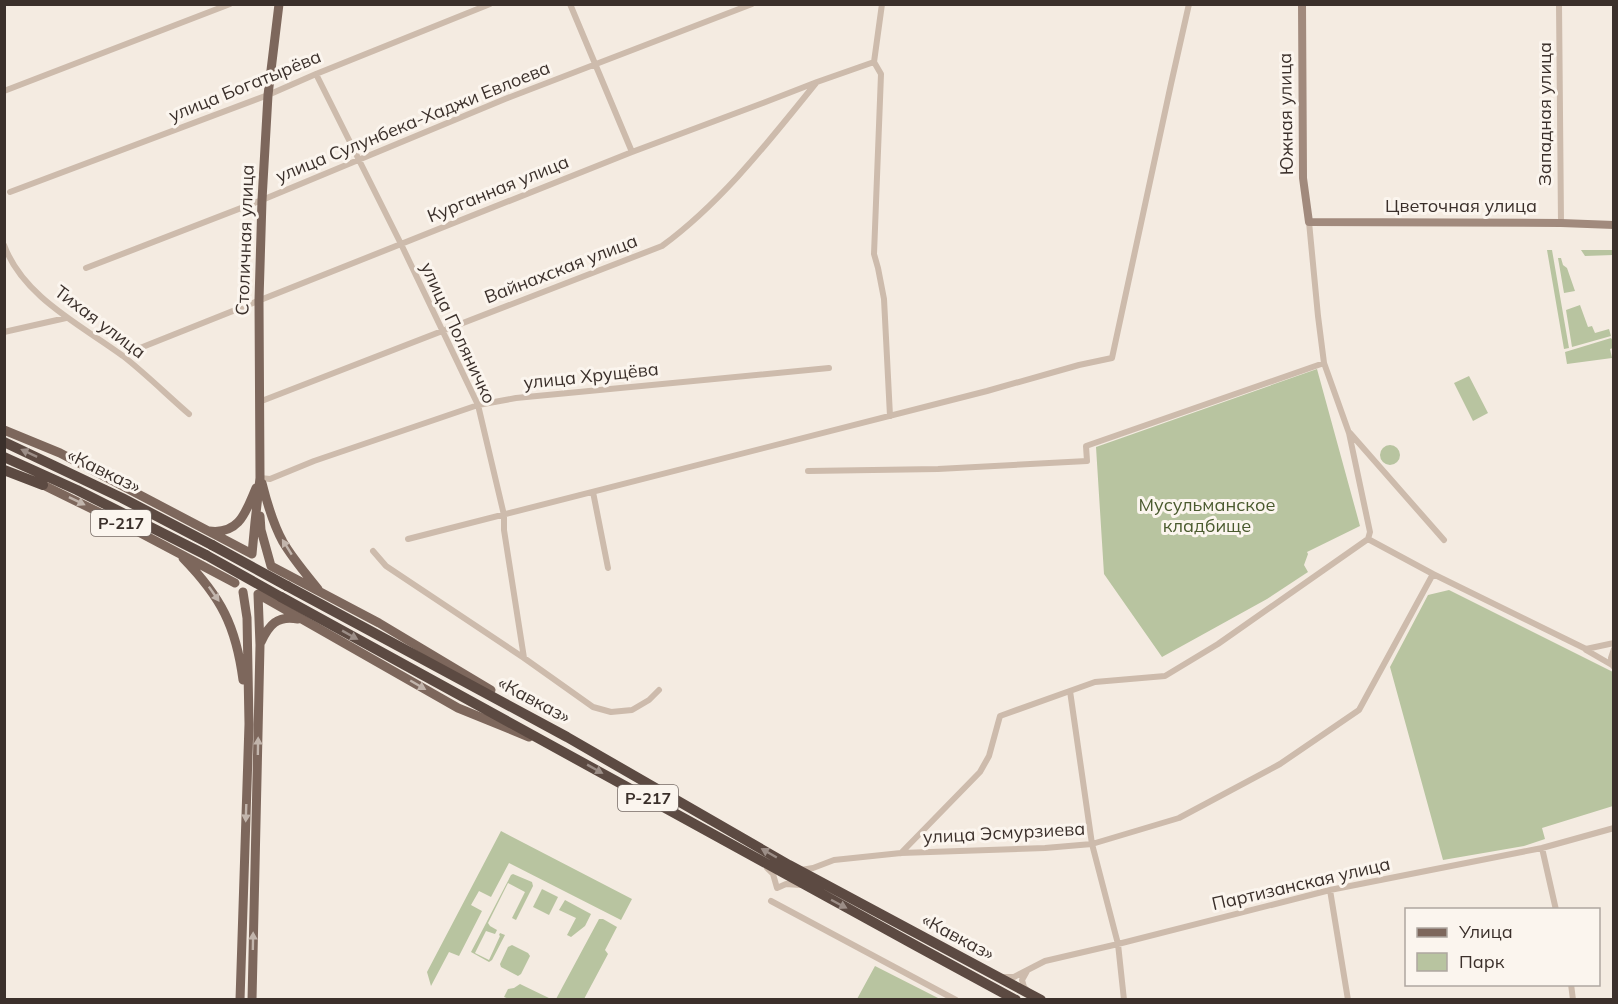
<svg xmlns="http://www.w3.org/2000/svg" width="1618" height="1004" font-family="Mulish,sans-serif">
<style>
.green{fill:#b8c4a0}
.lines{fill:none;stroke-linecap:round;stroke-linejoin:round}
.street{stroke:#cdbbac;stroke-width:6}
.secondary{stroke:#a18a7d;stroke-width:8}
.primary{stroke:#7d675c;stroke-width:9}
.highway{stroke:#5c4a42;stroke-width:10}
.highway-bridge{stroke:#5c4a42;stroke-width:10}
.oneway{fill:#9c8e87}
.oneway2{fill:#c2b5ac}
.labels{text-anchor:middle;stroke-width:6;stroke-linejoin:round;paint-order:stroke}
.shield{fill:#fbf5ee;stroke:#756b66;stroke-width:1.5}
.shield-label{font-size:16px;font-weight:bold;fill:#3b302b}
.street-label{font-size:18px;fill:#3b302b;stroke:#fbf5ee}
.park-label{font-size:18px;fill:#4a5a2e;stroke:#fbf5ee}
</style>
<rect width="100%" height="100%" fill="#f4ebe1"/>
<!-- green -->
<path class="green" d="M1547,250H1552L1569,348L1564,349Z
M1581,250H1613V255L1585,256Z
M1558,258H1561L1563,265L1567,268L1575,291L1564,293Z
M1580,305L1588,327L1592,326L1595,333L1609,329L1611,336L1572,347L1566,310Z
M1611,338L1613,341V348L1610,349L1612,358L1567,364L1565,352Z
M1317,369L1360,526L1307,552L1308,554L1304,565L1308,572L1267,599L1162,657L1104,574L1096,447Z
M1469,376L1488,413L1473,421L1454,383Z
M1380 455a10 10 0 1 1 20 0a10 10 0 1 1-20 0Z
M1449,590L1613,672V806L1542,828L1545,839L1524,846L1443,860L1390,667L1428,595Z
M501,831L632,899L621,920L509,863L491,897L479,891L471,905L482,911L459,956L449,952L431,986L427,972Z
M513,874L532,882L533,886L516,920L512,918L525,892L508,883L488,923L490,926L497,930L495,934L486,931L475,953L489,960L500,936L499,935L500,933L505,935L492,960L489,962L471,952L511,875Z
M542,889L558,897L549,915L533,907Z
M565,900L591,914L585,926L571,937L567,935L576,918L559,910Z
M599,919H603L617,927L605,950L608,954L584,999H556Z
M512,945L528,953L530,956L521,974L518,976L501,967L500,964L508,947Z
M875,966L940,999H857Z
M520,984L551,999H509L504,997L508,989L514,988Z"/>
<g class="lines">
<!-- street -->
<path class="street" d="M570,4L632,152
M882,4L874,62L881,74L874,254L878,268L884,299L890,416
M1559,4L1561,223
M316,74L401,244L478,405L504,515V530L524,658
M4,91L230,4
M10,192L268,95L316,74L490,4
M4,245C23,297 81,325 123,356C146,374 167,395 189,414
M86,268L262,200L505,99L752,4
M4,332L66,318
M135,350L632,152L763,103L817,82L874,62
M259,402L662,246C722,202 769,141 816,83
M1350,433L1444,540
M808,471L938,469L1087,461L1086,446L1324,363
M260,478L270,479L314,461L478,405L516,398L829,368
M593,492L608,568
M408,539L987,391L1079,365L1112,358L1171,84L1189,4
M1368,539L1433,574L1586,649L1614,643
M373,551L386,566L524,658L593,707L611,712L632,710L649,700L659,690
M1586,650L1612,665
M1613,666L1611,658L1614,649
M1070,691L1092,844L1118,944L1124,1000
M1542,848L1556,910
M901,853L980,772L989,756L1000,716L1095,682L1165,676L1218,644L1368,539L1370,532L1349,433L1324,363L1318,316L1309,222
M767,868L773,874L777,888L786,884L800,885
M801,870L813,868L834,860L901,853L1045,848L1092,844L1179,818L1280,764L1359,710L1433,574
M1330,890L1348,1000
M771,901L956,1000
M1004,977H1014L1045,961L1118,944L1330,890L1542,848L1614,828
M1571,984L1573,1000
M1027,990L1024,987L1022,980L1027,971"/>
<!-- secondary -->
<path class="secondary" d="M1302,4L1303,178L1309,222L1561,223L1614,225"/>
<!-- primary -->
<path class="primary" d="M4,430L60,453L252,554L255,522L260,478L259,300L262,200L268,95L279,4
M37,482L133,529L235,583
M262,483C267,503 273,524 283,542C293,559 306,574 318,589
M260,516L261,530L271,566L379,623L491,690
M209,531C240,535 246,511 256,488
M183,558C221,597 236,626 243,680
M258,594L458,708L529,737
M261,642C269,625 277,615 298,619
M240,1000L249,724L247,618L243,592
M252,1000L260,645L258,594"/>
<!-- highway -->
<path class="highway" d="M4,442L122,498L212,545
M4,457L77,490L206,555
M4,470L43,485
M287,586L567,737L789,865L1041,1000
M281,597C526,730 770,867 1016,1000"/>
<!-- highway-bridge -->
<path class="highway-bridge" d="M212,545L287,586
M206,555L281,597"/>
</g>
<!-- one-way arrows -->
<defs><path id="oneway-solid" d="M-6-.8H1V-3.2L6.5 0L1 3.2V.8H-6Z" transform="scale(1.5)"/></defs>
<g class="oneway">
<use href="#oneway-solid" transform="translate(29 453) rotate(-155)"/>
<use href="#oneway-solid" transform="translate(350 635) rotate(29)"/>
<use href="#oneway-solid" transform="translate(595 769) rotate(29)"/>
<use href="#oneway-solid" transform="translate(769 853) rotate(-150)"/>
<use href="#oneway-solid" transform="translate(839 904) rotate(28)"/>
</g>
<g class="oneway2">
<use href="#oneway-solid" transform="translate(77 501) rotate(26)"/>
<use href="#oneway-solid" transform="translate(287 547) rotate(-122)"/>
<use href="#oneway-solid" transform="translate(214 594) rotate(55)"/>
<use href="#oneway-solid" transform="translate(418 685) rotate(30)"/>
<use href="#oneway-solid" transform="translate(258 746) rotate(-89)"/>
<use href="#oneway-solid" transform="translate(246 813) rotate(92)"/>
<use href="#oneway-solid" transform="translate(253 941) rotate(-89)"/>
</g>
<g class="labels">
<!-- shield labels -->
<g class="shield">
<rect x="91" y="510" width="60" height="26" rx="4.5"/>
<rect x="618" y="785" width="60" height="26" rx="4.5"/>
</g>
<g class="shield-label">
<text x="121" y="529">Р-217</text>
<text x="648" y="804">Р-217</text>
</g>
<!-- street labels -->
<g class="street-label">
<text transform="translate(245 86) rotate(-22)" y="6">улица Богатырёва</text>
<text transform="translate(1286 114) rotate(-91)" y="6">Южная улица</text>
<text transform="translate(1545 114) rotate(-90)" y="6">Западная улица</text>
<text transform="translate(413 122) rotate(-22)" y="6">улица Сулунбека-Хаджи Евлоева</text>
<text transform="translate(498 189) rotate(-22)" y="6">Курганная улица</text>
<text x="1461" y="212">Цветочная улица</text>
<text transform="translate(245 240) rotate(-88)" y="6">Столичная улица</text>
<text transform="translate(561 269) rotate(-21)" y="6">Вайнахская улица</text>
<text transform="translate(100 322) rotate(37)" y="6">Тихая улица</text>
<text transform="translate(458 333) rotate(65)" y="6">улица Поляничко</text>
<text transform="translate(591 376) rotate(-6)" y="6">улица Хрущёва</text>
<text transform="translate(104 471) rotate(26)" y="6">«Кавказ»</text>
<text transform="translate(534 700) rotate(28)" y="6">«Кавказ»</text>
<text transform="translate(1004 833) rotate(-3)" y="6">улица Эсмурзиева</text>
<text transform="translate(1301 884) rotate(-13)" y="6">Партизанская улица</text>
<text transform="translate(958 937) rotate(28)" y="6">«Кавказ»</text>
</g>
<!-- park labels -->
<g class="park-label">
<text x="1207" y="511">Мусульманское<tspan x="1207" dy="21">кладбище</tspan></text>
</g>
</g>
<!-- border -->
<rect width="1618" height="1004" fill="none" stroke="#3b302b" stroke-width="12"/>
<!-- legend -->
<rect x="1405" y="908" width="195" height="78" fill="#fbf5ee" stroke="#aea6a0" stroke-width="1.5"/>
<rect x="1417" y="928" width="30" height="9" fill="#7d675c" stroke="#aea6a0" stroke-width="1.5"/>
<text x="1459" y="938" font-size="18" fill="#3b302b">Улица</text>
<rect x="1417" y="953" width="30" height="18" fill="#b8c4a0" stroke="#aea6a0" stroke-width="1.5"/>
<text x="1459" y="968" font-size="18" fill="#3b302b">Парк</text>
</svg>
